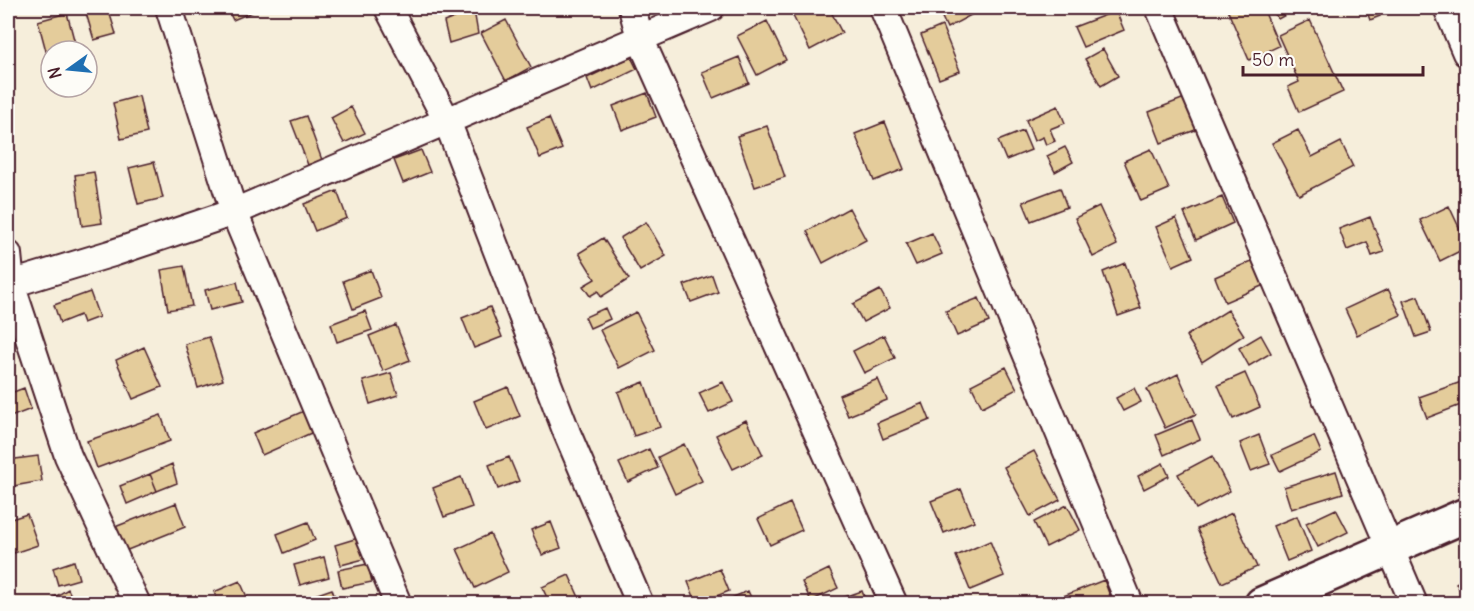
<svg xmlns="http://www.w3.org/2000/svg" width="1474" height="611" font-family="Delius,sans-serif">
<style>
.building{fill:#e4cc9b;stroke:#4a1f2b;stroke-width:1.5}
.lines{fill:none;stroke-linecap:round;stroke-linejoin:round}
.minor-casing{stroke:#4a1f2b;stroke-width:30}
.tertiary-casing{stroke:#4a1f2b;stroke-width:38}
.minor{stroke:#fdfcf7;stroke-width:26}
.tertiary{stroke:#fdfcf7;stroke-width:33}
</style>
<rect width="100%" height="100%" fill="#f6eedb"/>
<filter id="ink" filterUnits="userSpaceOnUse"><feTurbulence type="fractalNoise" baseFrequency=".0167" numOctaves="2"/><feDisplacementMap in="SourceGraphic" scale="12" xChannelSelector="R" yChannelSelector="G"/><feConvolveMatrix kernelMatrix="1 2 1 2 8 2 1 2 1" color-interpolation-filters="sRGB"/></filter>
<g filter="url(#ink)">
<!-- building -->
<path class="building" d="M103,8H108L116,34L94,40L86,13Z
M227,8H250L252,12L233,20Z
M789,8H829L842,33L810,50Z
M951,8H967L971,15L947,28L940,13Z
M1230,8H1263L1279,46L1249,60L1227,9Z
M1271,8H1298L1278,19Z
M1376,8L1380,16L1370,20L1367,12Z
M474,10L478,34L449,43L444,22Z
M1116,11L1124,30L1083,47L1074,27Z
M67,13L77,51H51L50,66L38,21Z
M506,20L531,67L506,81L481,33Z
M1310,20L1343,92L1299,112L1288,87L1299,82L1278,35Z
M767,21L786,60L757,75L737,36Z
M942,26L960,71L939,79L921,35Z
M1103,49L1118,76L1101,86L1085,59Z
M631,57L637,69L592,91L587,78Z
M739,57L749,83L713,98L702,72Z
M647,93L656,117L622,130L613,106Z
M139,96L147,133L121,139L113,103Z
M1187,97L1198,129L1161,143L1149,112Z
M1058,106L1065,123L1050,129L1055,141L1046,145L1043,137L1034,141L1026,120Z
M351,107L365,133L344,143L331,118Z
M306,116L322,160L308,165L291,121Z
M549,118L562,149L540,158L527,127Z
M885,122L904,169L874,181L855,134Z
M767,126L785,177L755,187L737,136Z
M1298,130L1312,157L1341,142L1353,167L1299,195L1272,143Z
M1023,131L1031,150L1006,160L998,141Z
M1065,147L1073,162L1055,172L1047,156Z
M1151,149L1169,189L1141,201L1124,161Z
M421,150L430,172L403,183L394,160Z
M154,162L163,198L138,204L129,168Z
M94,172L102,223L82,226L75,175Z
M1060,188L1067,207L1031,221L1023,202Z
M337,191L347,218L315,231L304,204Z
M1222,197L1233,223L1196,240L1184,213Z
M1099,206L1117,245L1093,257L1075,218Z
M1449,206L1466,242V248L1440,261L1420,220Z
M849,208L866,240L823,263L807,231Z
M1370,217L1384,252L1372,256L1367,242L1347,250L1339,229Z
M1176,218L1193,257L1173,266L1156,227Z
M646,222L666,256L640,271L620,238Z
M932,233L942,254L916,265L906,244Z
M603,238L629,279L601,297L598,291L590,296L583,286L595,279L579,253Z
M1254,260L1264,285L1225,302L1215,277Z
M1125,263L1141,308L1118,316L1103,272Z
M184,266L192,306L168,310L161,270Z
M371,270L381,298L353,309L343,281Z
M712,275L718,292L691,302L684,285Z
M237,282L242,302L210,310L205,290Z
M1388,289L1401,315L1357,335L1345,309Z
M880,290L890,308L863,322L853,304Z
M90,292L99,317L83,323L80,315L60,323L54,305Z
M1418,296L1431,332L1416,337L1403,301Z
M979,298L989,322L957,336L946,311Z
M490,307L502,337L474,348L462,318Z
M605,308L610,319L590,328L585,317Z
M1228,310L1244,335L1202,362L1186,336Z
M365,311L372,330L337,342L331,324Z
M636,312L655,350L619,368L600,330Z
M396,325L410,360L383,371L369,336Z
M884,335L895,358L864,373L853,351Z
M1261,335L1271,353L1249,366L1239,348Z
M209,337L223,380L198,388L185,344Z
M144,347L162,387L133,399L116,360Z
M1006,367L1017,389L982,407L971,385Z
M391,373L398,395L370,404L363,381Z
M1245,373L1260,407L1233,419L1218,385Z
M1178,374L1196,414L1165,428L1147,389Z
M878,379L887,400L848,416L839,395Z
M1464,381L1466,387V403L1427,418L1419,397Z
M644,382L660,427L634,436L618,392Z
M723,382L733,402L709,413L699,393Z
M508,387L520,416L486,430L474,401Z
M24,388L31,409L8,418V394Z
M1134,388L1141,402L1123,411L1116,398Z
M923,403L930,420L883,439L877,423Z
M311,408L320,429L262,455L253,433Z
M161,415L170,441L97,468L87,441Z
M746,420L763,455L733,469L716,435Z
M1192,420L1200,439L1164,455L1156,435Z
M1259,435L1270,464L1251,471L1240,443Z
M1314,436L1321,452L1280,471L1272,455Z
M684,444L702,481L675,494L658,457Z
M649,449L658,468L628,482L619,463Z
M1034,451L1060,500L1030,516L1004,467Z
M38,456L42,481L8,487V460Z
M1212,456L1230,491L1196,509L1178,474Z
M509,457L519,481L498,489L489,465Z
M1163,463L1169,476L1144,489L1138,476Z
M172,464L177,483L157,491L150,474Z
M1336,471L1343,493L1291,509L1284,487Z
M150,474L157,491L127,504L120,486Z
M461,477L472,507L444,517L433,488Z
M961,489L974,521L944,533L931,501Z
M176,503L185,527L125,551L115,527Z
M790,503L802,530L770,545L758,519Z
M1067,505L1080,530L1046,547L1034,522Z
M1336,509L1348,532L1318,547L1306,523Z
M1232,513L1257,567L1222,583L1197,529Z
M27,514L38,545L8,555V520Z
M1297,516L1311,551L1287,561L1273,526Z
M308,522L315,540L284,553L277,534Z
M551,522L561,548L542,555L531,530Z
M490,534L508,572L475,588L457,549Z
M358,538L364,559L341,565L335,545Z
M990,541L1004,576L970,590L956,556Z
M324,557L329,577L300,585L294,565Z
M74,561L79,579L58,585L53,568Z
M368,564L372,582L342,588L338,570Z
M720,569L729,591L697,604L688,582Z
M829,569L838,588L811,601L802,582Z
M569,575L582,604H550L542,587Z
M1466,577V589L1461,592L1456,583Z
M1104,580L1113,604H1063L1061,597Z
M240,581L250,604H219L214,592Z
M68,589L75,604H56L53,598Z
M332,589L337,604H308L306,598Z
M748,591L754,604H731L729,599Z
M862,591L867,604H827V603Z
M1466,595V604H1461L1459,599Z"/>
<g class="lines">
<defs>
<path id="minor" d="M169,8L234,212L398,604
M388,8L447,121L567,433L640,604
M632,8L640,38L894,604
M883,8L1130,604
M1159,8L1414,604
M1447,8L1466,53
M8,254L11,284L68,456L137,604
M8,285L113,253L234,212L711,8"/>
<path id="tertiary" d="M1262,604L1466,515"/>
</defs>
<!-- minor casing -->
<use href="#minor" class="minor-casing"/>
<!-- tertiary casing -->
<use href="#tertiary" class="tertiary-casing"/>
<!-- minor -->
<use href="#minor" class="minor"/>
<!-- tertiary -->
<use href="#tertiary" class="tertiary"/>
</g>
</g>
<!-- margin -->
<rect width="1474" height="611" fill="none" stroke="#fdfcf7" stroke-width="30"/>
<rect x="15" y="15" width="1444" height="581" fill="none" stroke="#4a1f2b" stroke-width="2" filter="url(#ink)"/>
<!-- north arrow -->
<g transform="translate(69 69) rotate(255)"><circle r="28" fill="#fdfcf7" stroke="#b5a4a5" stroke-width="1.5"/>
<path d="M0-4.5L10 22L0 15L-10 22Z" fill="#1f6fb2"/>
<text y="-9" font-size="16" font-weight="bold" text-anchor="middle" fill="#4a1f2b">N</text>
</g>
<!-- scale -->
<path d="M1243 66v9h180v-9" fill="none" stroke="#4a1f2b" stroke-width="3"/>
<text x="1252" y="66" font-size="18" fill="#4a1f2b" stroke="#fdfcf7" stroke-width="4.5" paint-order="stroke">50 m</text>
</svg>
